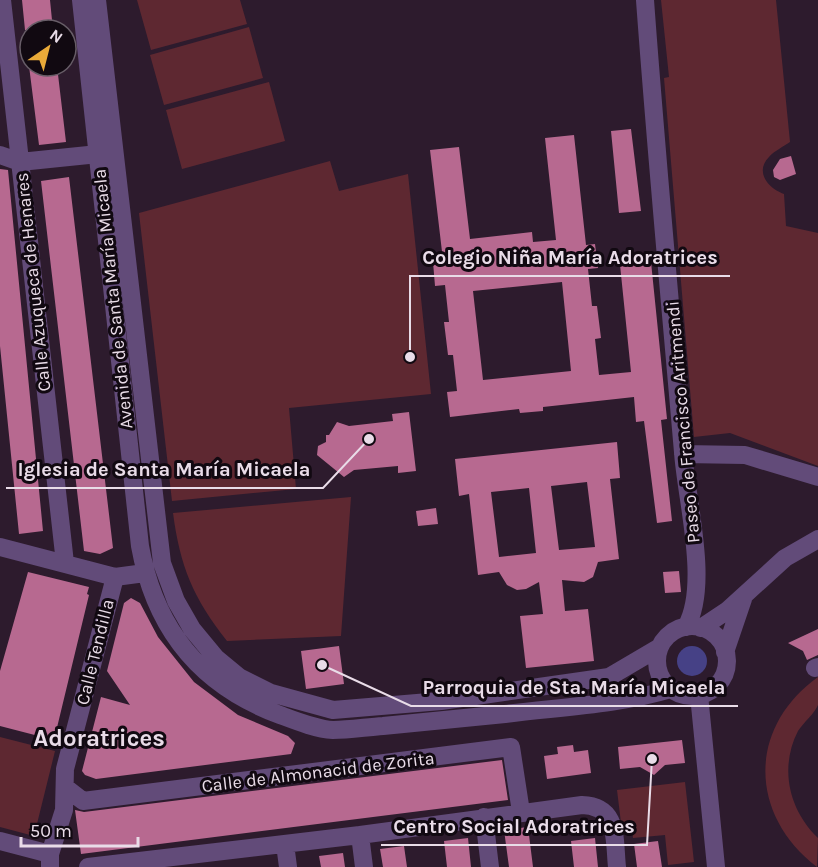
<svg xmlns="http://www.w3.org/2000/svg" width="818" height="867" font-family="Karla,sans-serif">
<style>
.green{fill:#5e2831}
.water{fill:#464186}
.building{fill:#b76990;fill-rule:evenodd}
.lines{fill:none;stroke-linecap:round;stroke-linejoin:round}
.minor{stroke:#624b79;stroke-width:18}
.labels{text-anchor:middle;stroke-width:6;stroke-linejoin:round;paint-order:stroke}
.street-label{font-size:18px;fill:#e9dce8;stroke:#110911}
.district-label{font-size:24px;font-weight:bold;fill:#e9dce8;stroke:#110911}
.leader{fill:none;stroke:#e9dce8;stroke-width:2}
.callout-dot{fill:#e9dce8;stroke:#110911;stroke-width:2}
.callout-label{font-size:20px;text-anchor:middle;font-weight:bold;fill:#e9dce8;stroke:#110911;stroke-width:6;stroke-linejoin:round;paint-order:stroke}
</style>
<rect width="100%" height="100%" fill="#2d1b2d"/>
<!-- green -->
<path class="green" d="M137,0H240L247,24L151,50Z
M661,0H776L790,142C783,147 774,151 769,157C754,172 769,189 784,194L786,226L818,233V466L730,433L694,437L664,78L669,77Z
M249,27L263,78L164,105L150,55Z
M269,82L285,141L182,169L166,110Z
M330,161L339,191L408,174L431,394L289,408L296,489L172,501L139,213Z
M351,497L341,636L227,641C193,598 180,566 173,513Z
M818,677C818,685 818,698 818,705C815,713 803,723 798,731C779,768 789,810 818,838L817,867C749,815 747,728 818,677Z
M0,737L55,751L34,836L0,827Z
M685,782L694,862L668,865L665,835L633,838L632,830L622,831L617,790Z"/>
<!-- water -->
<path class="water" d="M677 661a15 15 0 1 1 30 0a15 15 0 1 1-30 0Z"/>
<!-- building -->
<path class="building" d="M22,0H50L53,30H25Z
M29,66H57L66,142L39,145Z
M631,129L641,211L619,213L611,131Z
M574,135L586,245L595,244L598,268L588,269L592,306H597L601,338L595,339L599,375L631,372L619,255L650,252L667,419L661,420L672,521L657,523L644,421L636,422L634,397L543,407V411L520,413L519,409L450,417L447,392L457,391L453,355H448L444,322H449L445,285L435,286L433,262L443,260L430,150L459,147L470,239L532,232L533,242L556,240L545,138ZM562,282L571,371L483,380L473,291Z
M791,156L796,174L780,180L774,177L773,170L780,159Z
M0,169L8,170L43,531L19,534L0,346Z
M69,177L113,548L100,554L84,551L41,181Z
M409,412L416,471L398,473V466L354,470L344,477L317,455L318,446L326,442V435H329L337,422L349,426L393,421L392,414Z
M617,442L620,478L610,479L619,559L598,562L593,577L584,582L562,580L565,611L588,609L594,661L526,668L520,616L543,614L539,582L526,589L517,590L507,585L499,572L478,575L469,494L459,496L455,459ZM587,482L595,547L559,550L551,486ZM529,488L536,553L499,557L491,492Z
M436,508L438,524L418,526L416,511Z
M679,571L681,592L665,593L663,572Z
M28,572L89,587L87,594L89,595L54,740L0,726V671Z
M131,598L140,603L158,637L194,682L238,715L288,736L295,743L291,754L96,779L85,775L82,771L101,697L130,705L107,671L124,603Z
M818,629V655L807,660L803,651L788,643Z
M339,646L344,684L306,689L301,651Z
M682,740L685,763L665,765L654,775L640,767L620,769L618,747Z
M573,745L574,752L588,750L591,773L547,779L544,756L558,754L557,747Z
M502,760L508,800L81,854L75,810L84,812Z
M528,827L533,867H509L504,830Z
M468,838L471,867H447L444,841Z
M595,838L598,867H574L571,841Z
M658,841L662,867H637L634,844Z
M404,846L407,867H383L380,849Z
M343,853L345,867H321L319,856Z"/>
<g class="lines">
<!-- minor -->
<path class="minor" d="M2,0L65,563
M81,0L140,546C155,630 201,686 280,715C296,721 316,729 333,730C349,730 367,727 383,726C424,722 464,718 505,714C560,707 618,705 671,689
M97,0L162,563L176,601L192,629L216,658L239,677L271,693L333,710L441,701L609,677L660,647
M645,0C656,151 670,301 683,452C686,499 710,585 686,627
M0,155L20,162L108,153
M683,454L745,455L818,477
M0,547L115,577L145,573
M657 661a35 35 0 1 1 70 0a35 35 0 1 1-70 0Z
M701,628L728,610L785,558L818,539
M725,652L743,599
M815,668L818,667
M699,695L716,867
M65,787L83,801L511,747L521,812
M484,817L490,867
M360,835L364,867
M0,841L50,854
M285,844L288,867
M50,867V854L64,810L65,769L115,577
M88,867L360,835L582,805C619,806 614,839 617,867"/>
</g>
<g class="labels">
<!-- street labels -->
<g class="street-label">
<text transform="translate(33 282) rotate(-96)" y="6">Calle Azuqueca de Henares</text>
<text transform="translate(113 299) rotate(-96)" y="6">Avenida de Santa María Micaela</text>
<text transform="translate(683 422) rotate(-95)" y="6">Paseo de Francisco Aritmendi</text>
<text transform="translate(95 652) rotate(-76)" y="6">Calle Tendilla</text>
<text transform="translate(318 772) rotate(-7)" y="6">Calle de Almonacid de Zorita</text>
</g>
<!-- district labels -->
<g class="district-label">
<text x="99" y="746">Adoratrices</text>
</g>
</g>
<!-- callouts -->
<path class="leader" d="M410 357L410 276H730M369 439L323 488H6M322 665L411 706H738M652 759L647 845H381"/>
<g class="callout-dot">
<circle cx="410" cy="357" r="6"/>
<circle cx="369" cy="439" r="6"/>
<circle cx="322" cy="665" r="6"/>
<circle cx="652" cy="759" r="6"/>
</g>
<g class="callout-label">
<text x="570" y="264">Colegio Niña María Adoratrices</text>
<text x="164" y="476">Iglesia de Santa María Micaela</text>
<text x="574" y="694">Parroquia de Sta. María Micaela</text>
<text x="514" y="833">Centro Social Adoratrices</text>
</g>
<!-- north arrow -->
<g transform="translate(48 48) rotate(35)"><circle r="28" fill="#110911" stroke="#675d67" stroke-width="1.5"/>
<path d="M0-4.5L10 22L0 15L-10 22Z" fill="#eaaa39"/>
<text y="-9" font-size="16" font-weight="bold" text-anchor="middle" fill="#e9dce8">N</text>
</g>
<!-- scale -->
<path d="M21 837v9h117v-9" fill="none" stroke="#e9dce8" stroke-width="3"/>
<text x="30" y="837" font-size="18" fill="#e9dce8" stroke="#110911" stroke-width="4.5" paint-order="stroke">50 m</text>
</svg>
